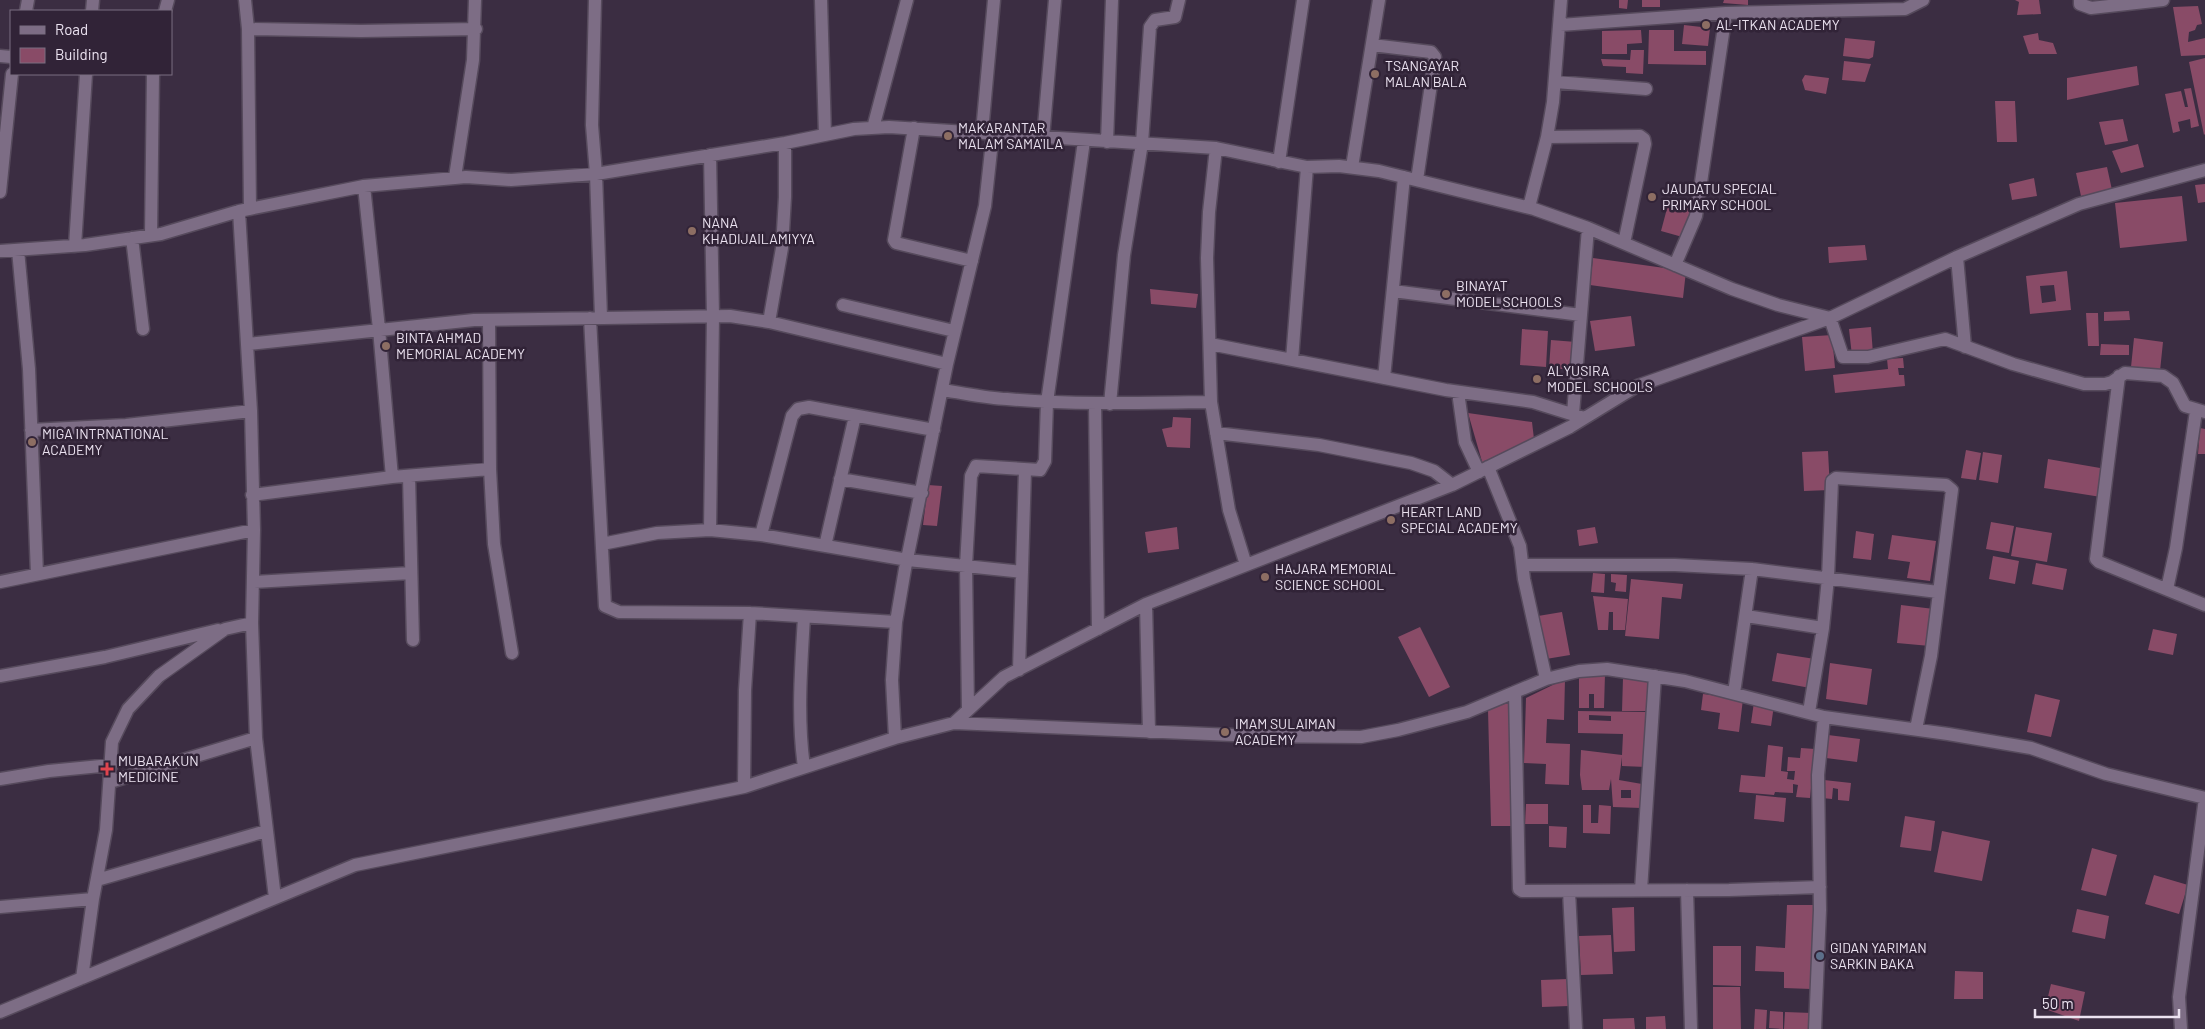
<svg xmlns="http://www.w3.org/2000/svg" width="2205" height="1029" font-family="Barlow,sans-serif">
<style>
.building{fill:#894b67;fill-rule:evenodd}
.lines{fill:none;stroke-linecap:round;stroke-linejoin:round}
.minor-casing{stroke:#564a5c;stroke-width:15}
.minor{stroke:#7d6d85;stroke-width:12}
.education-dot{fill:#8d6e63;stroke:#312337;stroke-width:2}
.health-dot{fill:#e0444e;stroke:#312337;stroke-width:2}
.service-dot{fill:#5c6f8a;stroke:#312337;stroke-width:2}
.labels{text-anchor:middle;stroke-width:5;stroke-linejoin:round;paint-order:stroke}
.poi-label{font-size:14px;fill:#ebe2f0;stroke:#312337;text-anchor:start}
</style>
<rect width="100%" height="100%" fill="#3b2d42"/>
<!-- building -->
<path class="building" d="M1619,0H1628L1627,9L1619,8Z
M1642,0H1660V7H1642Z
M1724,0H1748V5L1723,3Z
M2015,0H2039L2041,14L2017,15L2019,2Z
M2198,6L2202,24L2197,25L2195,30L2189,32L2188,42L2205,38V55L2181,56L2173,7Z
M1684,25L1710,28L1708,46L1682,44Z
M1641,30L1642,43L1627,44V54H1602V31Z
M1649,30H1674V51H1706V65L1648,64Z
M2038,33L2039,40L2053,43L2057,54H2029L2023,36Z
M1845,38L1875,41L1873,57L1869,59L1843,56Z
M1631,50H1644L1643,74L1626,73V67L1603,66L1601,59L1630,60Z
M2205,58V134L2204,135L2189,62Z
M1844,61L1871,64L1865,82L1842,80Z
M2137,66L2139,85L2067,100V78Z
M1805,75L1829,78L1826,94L1805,90L1802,80Z
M2191,88L2199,126L2191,128L2190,119L2178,122L2180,131L2173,133L2165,94L2181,91L2185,107H2188L2184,89Z
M1995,101H2015L2017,142H1997Z
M2123,119L2128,141L2105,145L2099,122Z
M2138,144L2144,167L2121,173L2112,151Z
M2107,167L2112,190L2081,196L2076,173Z
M2034,178L2037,196L2012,200L2009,184Z
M2205,184V202L2198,203L2195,185Z
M2182,196L2187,241L2120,248L2115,203Z
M1669,201L1695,208L1686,238L1661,231Z
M1865,245L1867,260L1829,263L1828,247Z
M1593,258L1686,271L1683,298L1590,285Z
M2067,271L2071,310L2030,314L2026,276ZM2054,285L2056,301L2042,303L2040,286Z
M1150,289L1198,294L1196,308L1151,304Z
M2129,311L2130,320L2104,321V312Z
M2086,313H2098L2099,346H2088Z
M1631,316L1635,346L1595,351L1590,321Z
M1871,327L1873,354L1852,356L1849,329Z
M1522,329L1548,331L1546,367L1520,365Z
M1832,335L1835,368L1805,371L1802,337Z
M2134,338L2163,342L2160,371L2131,367Z
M1551,340L1576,342L1574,370L1549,368Z
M2101,344L2129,345V355H2100Z
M1903,358L1904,368H1898L1899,375H1904L1905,386L1835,393L1833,375L1888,369L1887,359Z
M1468,413L1532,422L1534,439L1483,465Z
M1173,417L1191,418L1190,448L1167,447L1162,429L1172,427Z
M2200,428L2205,429V454H2198Z
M1966,450L1981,453L1976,480L1961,478Z
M1828,451L1830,490L1804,491L1802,452Z
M1983,452L2002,455L1998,483L1979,480Z
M2048,459L2106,469L2101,497L2044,488Z
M928,485L942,486L937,526L923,525Z
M1991,522L2014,526L2009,553L1986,549Z
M1177,527L1179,549L1148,553L1145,532Z
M1595,527L1598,543L1579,546L1577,530Z
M2016,527L2052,533L2047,562L2011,556Z
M1856,531L1874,534L1871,560L1853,558Z
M1892,535L1936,541L1930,581L1907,578L1910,562L1888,559Z
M1993,556L2019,561L2015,584L1989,579Z
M2036,563L2067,569L2063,590L2032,584Z
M1593,573L1605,574L1604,593L1591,592Z
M1611,574L1627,575L1626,592L1615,591L1616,583L1611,582Z
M1631,579L1683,584L1681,599L1662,597L1659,639L1625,636Z
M1593,596L1628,599L1625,630H1613V612H1609L1608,630H1598Z
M1901,605L1934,609L1930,646L1897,643Z
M1562,612L1570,655L1546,659L1538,616Z
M1420,627L1450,687L1429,697L1398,637Z
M2153,629L2177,634L2173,655L2148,650Z
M1777,653L1815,659L1810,688L1772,681Z
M1830,663L1872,669L1867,705L1826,699Z
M1579,673L1605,674L1604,708H1594V694H1589V708H1579Z
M1623,678H1648V711H1622Z
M1565,679L1564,720L1547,719L1546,743L1570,744L1569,785L1545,784L1546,764L1524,763L1526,698Z
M1703,694L1743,699L1739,732L1718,729L1720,713L1701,710Z
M2035,694L2060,700L2051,737L2027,732Z
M1512,701L1515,826H1491L1488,710Z
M1754,702L1774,705L1771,726L1751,723Z
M1578,711L1647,712L1646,767L1622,766V757L1619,780L1642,784L1641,808L1613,807L1611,779L1609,790H1582L1580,775L1581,750L1622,755L1623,734L1578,733ZM1589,715L1611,716V721L1589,720ZM1621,790H1631V798H1621Z
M1828,735L1860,739L1857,762L1826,758Z
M1768,745L1783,747L1781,771L1788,772L1787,779L1794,780L1795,771H1787L1788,757L1800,758L1801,748L1815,749L1810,798L1796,797L1798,785L1793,784V793L1775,792L1774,795L1739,792L1741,775L1765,777Z
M1824,780L1851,783L1849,801L1838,800V789L1833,788L1832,799L1822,798Z
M1756,795L1786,798L1784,822L1754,819Z
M1526,804H1548V824H1525Z
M1583,805H1591V823H1598L1599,805L1611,806L1610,834L1583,833Z
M1905,816L1935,821L1931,851L1900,847Z
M1549,826L1567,827L1566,848L1549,847Z
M1942,831L1990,841L1982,881L1934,872Z
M2092,848L2117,855L2106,896L2081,890Z
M2154,875L2188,885L2179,914L2145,904Z
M1787,905H1814L1811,989L1784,988V972L1755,971L1756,946L1785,948Z
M1634,907L1635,951L1614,952L1612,908Z
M2077,909L2109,916L2105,939L2072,932Z
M1611,935L1613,974L1581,975L1579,936Z
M1713,946H1741V986L1713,985Z
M1955,971L1983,972V999H1954Z
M1568,979L1569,1006L1542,1007L1541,980Z
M2051,984L2085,992L2079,1021L2045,1009Z
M1713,987H1740L1741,1029H1713Z
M1755,1009L1767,1010L1766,1029H1754Z
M1770,1011L1783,1012V1029L1769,1028Z
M1785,1012L1812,1013L1811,1029H1784Z
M1665,1016L1666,1029H1646V1017Z
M1634,1018L1635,1029H1603V1019Z"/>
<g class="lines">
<defs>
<path id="minor" d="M245,0L248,29L250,209
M595,0L592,125L596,174L601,317
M821,0L825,135
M2080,0V4L2091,8L2163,0
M26,11L28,0
M92,11L93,0
M165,11L168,0
M1560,25L1726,13L1905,9L1923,0
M248,29L361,31L476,29
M1372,45L1431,52L1435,57L1417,180
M0,56L11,57
M1555,82L1646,89
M873,128L907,0
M914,128L894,240L896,243L972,261
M982,132L994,0
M1547,137L1640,136L1644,139L1645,144L1624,243
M1043,138L1055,0
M1107,142L1112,0
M1216,148L1209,212L1207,258L1211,402L1229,510L1246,565
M1279,162L1303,0
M1352,167L1379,0
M455,177L473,60L475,0
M364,186L379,329L392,477
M0,192L12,74
M1529,207L1547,137L1553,102L1561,0
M239,211L251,411L254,530L252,623L256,738L275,898
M151,235L153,74
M132,238L143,329
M75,246L86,74
M18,250L29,369L37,574
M0,251L85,245L161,234L239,211L364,186L466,177L511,180L596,174L785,143L854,129L889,127L1216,148L1307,167L1339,166L1379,171L1534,209L1588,228L1732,289L1778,305L1830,318L1843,357H1868L1945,339L2013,364L2084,384H2105L2112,382L2125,373L2163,376L2173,383L2185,406L2205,412
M1957,257L1965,347
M1675,265L1696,216L1726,13
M1393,291L1581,315
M843,305L954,331
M590,318L605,606L619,612L750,613L896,622
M489,320L490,469L494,544L512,653
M769,322L782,248L785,197V143
M248,344L474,320L730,316L769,322L947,364
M1210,344L1446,390L1533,402L1584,418
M1292,360L1307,167
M2119,376L2096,559L2099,562L2205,605
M1384,378L1404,177
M942,390C964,393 985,398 1007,399C1075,405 1143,403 1211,402
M1458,392L1465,442L1479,472
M1095,403L1098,629
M1110,404L1124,255L1142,143L1150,27L1155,20L1175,17L1179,0
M1573,414L1588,228
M31,430L126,425L251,411
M1216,433L1319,445L1411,463L1434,471L1452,485
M1488,467L1520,546L1524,579L1546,679
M409,476L413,640
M840,479L922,493
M252,495L392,477L490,469
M710,530L713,316L710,155
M761,535L792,416L798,409L809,407L934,430
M602,544L657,533L710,530L761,535L908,560L1022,572
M825,546L855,416
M1523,565H1675L1752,569L1938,592
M0,582L254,530
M253,582L411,573
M2167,589L2176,548L2196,411
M1146,604L1149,732
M1746,616L1823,628
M804,617C801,668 797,717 804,767
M1019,670L1025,470
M0,676L105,657L218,630
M1515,692L1519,889L1522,891L1729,890L1820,887
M1734,693L1752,569
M968,710L966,566L971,476L976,466L1040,470L1045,461L1047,402L1084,141
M1809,712L1823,628L1828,578L1832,481L1836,478L1946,485L1952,490L1931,656L1916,729
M954,723L1004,677L1146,604L1452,485L1570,427L1637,386L1830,318L1957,257L2079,204L2205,170
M895,738L892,680L896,622L905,569L947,364L985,206L993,132
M0,779L49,771L111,765
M110,782L256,738
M744,787L745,690L750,613
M97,880L266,831
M1641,890L1655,676
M1687,890L1691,1029
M1569,891L1576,1029
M0,907L93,899
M82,978L93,899L106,830L112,742L128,709L159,676L225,629L252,623
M0,1012L355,865L744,787L895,738L954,723L1256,736L1361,737L1398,730L1467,712L1546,679L1579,671L1607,669L1685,681L1824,717L1948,734L2031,748L2106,774L2205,798
M1815,1029L1820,910L1818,775L1824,717
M2181,1029L2179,997L2205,798"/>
</defs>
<!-- minor casing -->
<use href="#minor" class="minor-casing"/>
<!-- minor -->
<use href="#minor" class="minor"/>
</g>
<!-- markers -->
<g class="education-dot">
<circle cx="1706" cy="25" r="5"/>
<circle cx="1375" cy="74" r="5"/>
<circle cx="948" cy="136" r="5"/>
<circle cx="1652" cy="197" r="5"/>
<circle cx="692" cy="231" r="5"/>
<circle cx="1446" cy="294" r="5"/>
<circle cx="386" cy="346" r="5"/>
<circle cx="1537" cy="379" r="5"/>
<circle cx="32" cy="442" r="5"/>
<circle cx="1391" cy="520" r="5"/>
<circle cx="1265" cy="577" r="5"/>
<circle cx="1225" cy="732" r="5"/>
</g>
<path class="health-dot" d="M104.5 761.5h5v5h5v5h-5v5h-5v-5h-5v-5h5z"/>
<circle class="service-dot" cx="1820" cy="956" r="5"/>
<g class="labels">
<!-- poi labels -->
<g class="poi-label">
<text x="1716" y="30">AL-ITKAN ACADEMY</text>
<text x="1385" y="71">TSANGAYAR<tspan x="1385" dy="16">MALAN BALA</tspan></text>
<text x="958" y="133">MAKARANTAR<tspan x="958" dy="16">MALAM SAMA'ILA</tspan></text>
<text x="1662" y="194">JAUDATU SPECIAL<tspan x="1662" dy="16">PRIMARY SCHOOL</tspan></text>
<text x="702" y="228">NANA<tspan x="702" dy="16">KHADIJAILAMIYYA</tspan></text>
<text x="1456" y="291">BINAYAT<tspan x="1456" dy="16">MODEL SCHOOLS</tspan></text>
<text x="396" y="343">BINTA AHMAD<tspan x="396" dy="16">MEMORIAL ACADEMY</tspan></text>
<text x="1547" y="376">ALYUSIRA<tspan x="1547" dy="16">MODEL SCHOOLS</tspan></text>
<text x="42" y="439">MIGA INTRNATIONAL<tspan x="42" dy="16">ACADEMY</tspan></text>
<text x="1401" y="517">HEART LAND<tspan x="1401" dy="16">SPECIAL ACADEMY</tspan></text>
<text x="1275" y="574">HAJARA MEMORIAL<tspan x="1275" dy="16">SCIENCE SCHOOL</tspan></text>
<text x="1235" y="729">IMAM SULAIMAN<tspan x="1235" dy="16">ACADEMY</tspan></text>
<text x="118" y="766">MUBARAKUN<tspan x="118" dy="16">MEDICINE</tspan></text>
<text x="1830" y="953">GIDAN YARIMAN<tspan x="1830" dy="16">SARKIN BAKA</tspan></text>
</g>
</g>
<!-- legend -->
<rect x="10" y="10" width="162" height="65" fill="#312337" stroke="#7b6f81"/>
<rect x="20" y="26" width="25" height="8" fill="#7d6d85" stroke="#7b6f81"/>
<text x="55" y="35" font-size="15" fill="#ebe2f0">Road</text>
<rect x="20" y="48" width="25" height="15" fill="#894b67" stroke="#7b6f81"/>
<text x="55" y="60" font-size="15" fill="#ebe2f0">Building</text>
<!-- scale -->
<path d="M2035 1009v8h144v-8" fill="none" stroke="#ebe2f0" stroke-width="2.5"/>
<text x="2042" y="1009" font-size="15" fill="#ebe2f0" stroke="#312337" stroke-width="4" paint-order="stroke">50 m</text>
</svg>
